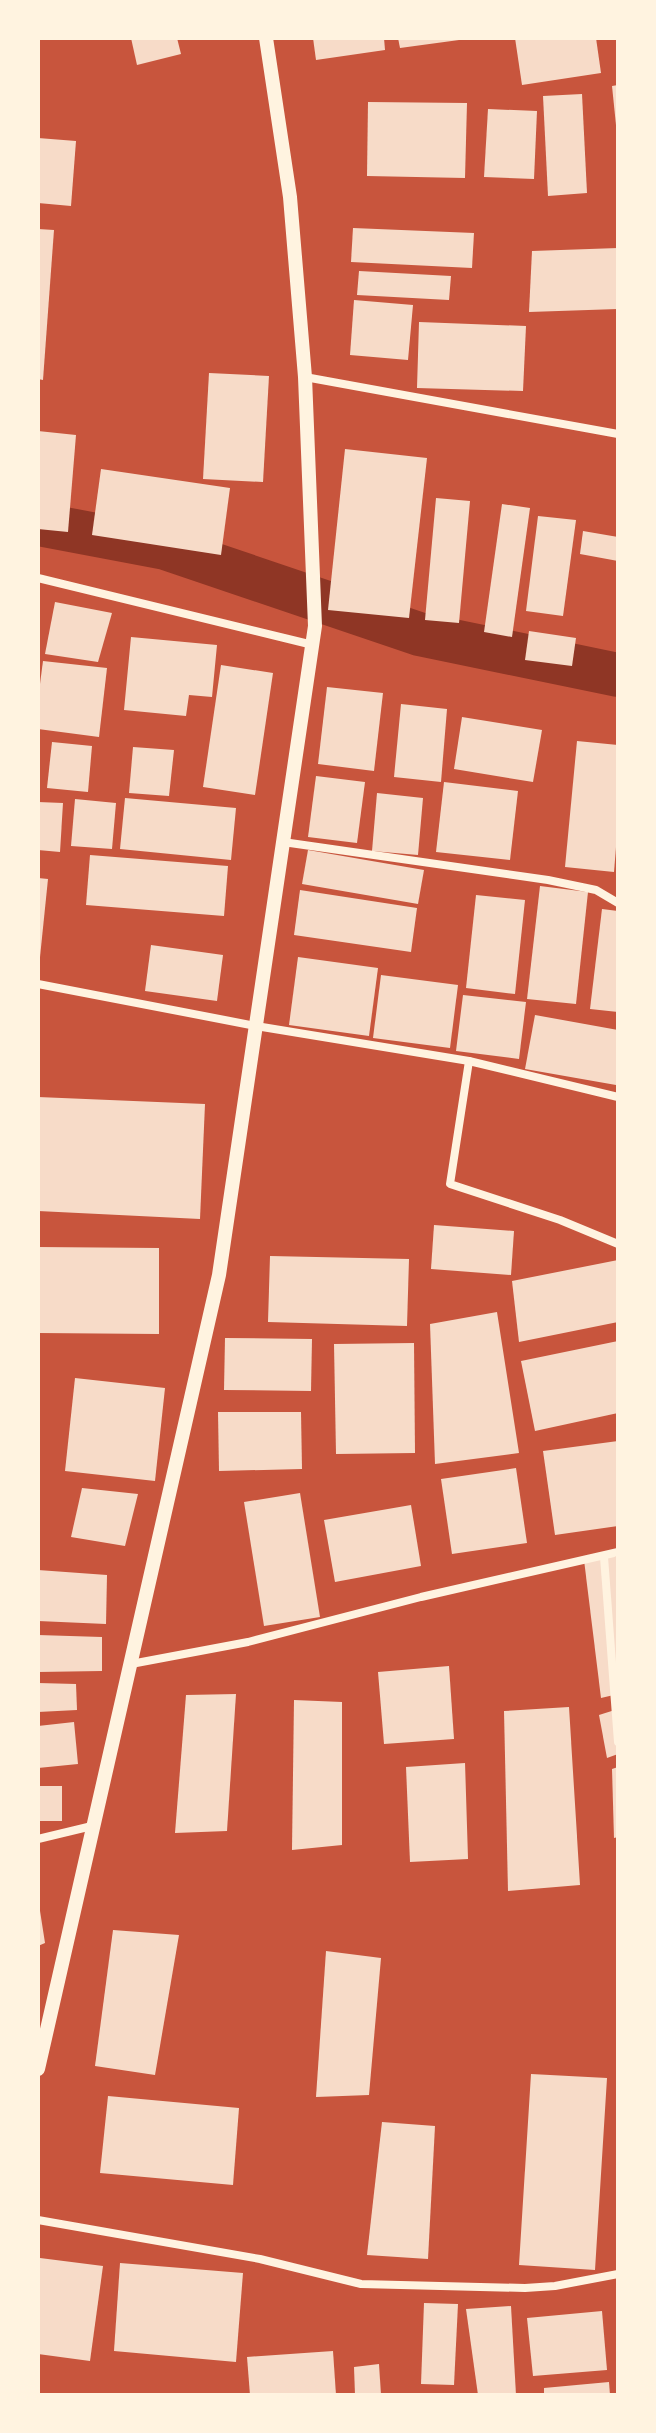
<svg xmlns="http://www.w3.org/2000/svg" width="656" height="2433" viewBox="0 0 656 2433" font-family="Karla,sans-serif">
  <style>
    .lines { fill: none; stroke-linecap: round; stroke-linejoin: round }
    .canal { stroke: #8f3625; stroke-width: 44 }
    .building { fill: #f7dbc8 }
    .minor { stroke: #fff3e0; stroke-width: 8 }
    .tertiary { stroke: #fff3e0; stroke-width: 14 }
  </style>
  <rect width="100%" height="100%" fill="#c8553d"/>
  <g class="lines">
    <polyline class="canal" points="38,524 165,548 419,634 618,675"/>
  </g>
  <g class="building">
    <polygon points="131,38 177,38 181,54 137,65"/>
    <polygon points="313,38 384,38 385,50 316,60"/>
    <polygon points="398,38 459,38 459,40 400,48"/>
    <polygon points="515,38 596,38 601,73 522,85"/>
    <polygon points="618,85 618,125 616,125 612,86"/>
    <polygon points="582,94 587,193 548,196 543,96"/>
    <polygon points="368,102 467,103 465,178 367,176"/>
    <polygon points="488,109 537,111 534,179 484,177"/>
    <polygon points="38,138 76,141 71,206 38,203"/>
    <polygon points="353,228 474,233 472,268 351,262"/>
    <polygon points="38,229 54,230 43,380 38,379"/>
    <polygon points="618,248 618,309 529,312 532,251"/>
    <polygon points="359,271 451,276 449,300 357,295"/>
    <polygon points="354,300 413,305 408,360 350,355"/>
    <polygon points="419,322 526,326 523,391 417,388"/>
    <polygon points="209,373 269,376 263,482 203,479"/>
    <polygon points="38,431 76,435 68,532 38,529"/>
    <polygon points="345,449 427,458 409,618 328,610"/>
    <polygon points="101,469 230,488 221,555 92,535"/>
    <polygon points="436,498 470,501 459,623 425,620"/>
    <polygon points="502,504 530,508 512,637 484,632"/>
    <polygon points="538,516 576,520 563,616 526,611"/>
    <polygon points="583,531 618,537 618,561 580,554"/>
    <polygon points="55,602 112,613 98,662 45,654"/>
    <polygon points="529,631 576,638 572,666 525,660"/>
    <polygon points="131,637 217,645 212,697 189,695 186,716 124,710"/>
    <polygon points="43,661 107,668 99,737 38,729 38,699"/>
    <polygon points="221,665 273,673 255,795 203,787"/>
    <polygon points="327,687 383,693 374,771 318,764"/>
    <polygon points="401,704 447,709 441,782 394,777"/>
    <polygon points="462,717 542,730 533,782 454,769"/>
    <polygon points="577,741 618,745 618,823 614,872 565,867"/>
    <polygon points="52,742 92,746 88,792 47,788"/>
    <polygon points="133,747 174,750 169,796 129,793"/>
    <polygon points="316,776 365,782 357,843 308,837"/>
    <polygon points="444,782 518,791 510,860 436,852"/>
    <polygon points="377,793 423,798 418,855 372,851"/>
    <polygon points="125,798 236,808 231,860 120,849"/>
    <polygon points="75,799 116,803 112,849 71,846"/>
    <polygon points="38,802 63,803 60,852 38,850"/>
    <polygon points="308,850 424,870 418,904 302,884"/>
    <polygon points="90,855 228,866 224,916 86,905"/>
    <polygon points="38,878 48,879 40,957 38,957"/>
    <polygon points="540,886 588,892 576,1004 527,999"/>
    <polygon points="300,890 417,908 411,952 294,935"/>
    <polygon points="476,895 525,900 515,994 466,988"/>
    <polygon points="602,909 618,911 618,1012 590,1009"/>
    <polygon points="151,945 223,955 217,1001 145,991"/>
    <polygon points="298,957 378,968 369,1036 289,1025"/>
    <polygon points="381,975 458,985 450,1048 373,1038"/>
    <polygon points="463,995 526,1002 519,1059 456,1051"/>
    <polygon points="535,1015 618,1030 616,1085 525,1069"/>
    <polygon points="38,1097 205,1104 200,1219 38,1211"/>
    <polygon points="434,1225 514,1231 511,1275 431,1269"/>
    <polygon points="38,1247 159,1248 159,1334 38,1333"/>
    <polygon points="270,1256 409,1259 407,1326 268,1322"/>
    <polygon points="618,1260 618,1322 519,1342 512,1281"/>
    <polygon points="497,1312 519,1453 435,1464 430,1324"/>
    <polygon points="225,1338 312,1339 311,1391 224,1390"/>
    <polygon points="618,1341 618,1413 535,1431 521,1361"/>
    <polygon points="414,1343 415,1453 336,1454 334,1344"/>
    <polygon points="75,1378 165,1388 155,1481 65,1471"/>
    <polygon points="218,1412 301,1412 302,1469 219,1471"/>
    <polygon points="618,1441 618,1526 555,1535 543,1451"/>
    <polygon points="516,1468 527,1543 452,1554 441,1479"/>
    <polygon points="82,1488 138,1494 125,1546 71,1537"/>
    <polygon points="300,1493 320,1617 264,1626 244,1502"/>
    <polygon points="411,1505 421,1566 335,1582 324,1520"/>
    <polygon points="618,1556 618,1694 601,1698 584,1560"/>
    <polygon points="38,1570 107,1575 106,1624 38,1621"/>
    <polygon points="38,1635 102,1637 102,1671 38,1672"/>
    <polygon points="449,1666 454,1739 384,1744 378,1672"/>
    <polygon points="38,1683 76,1684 77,1710 38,1712"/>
    <polygon points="236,1694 227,1831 175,1833 186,1695"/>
    <polygon points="294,1700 342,1702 342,1845 292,1850"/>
    <polygon points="569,1707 580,1885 508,1891 504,1711"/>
    <polygon points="618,1709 618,1754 607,1758 599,1715"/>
    <polygon points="74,1722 78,1764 38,1768 38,1726"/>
    <polygon points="465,1763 468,1859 410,1862 406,1767"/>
    <polygon points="618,1767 618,1837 614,1838 612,1769"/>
    <rect x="38" y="1786" width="24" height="35"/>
    <polygon points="40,1911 45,1943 38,1946 38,1912"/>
    <polygon points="113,1930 179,1935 155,2075 95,2066"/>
    <polygon points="326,1951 381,1958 369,2095 316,2097"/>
    <polygon points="531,2074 607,2078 595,2270 519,2265"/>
    <polygon points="108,2096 239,2108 233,2185 100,2173"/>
    <polygon points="382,2122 435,2126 428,2259 367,2255"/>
    <polygon points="40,2258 103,2266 90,2361 38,2354"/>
    <polygon points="120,2263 243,2273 236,2362 114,2351"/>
    <polygon points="424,2303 458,2304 454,2385 421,2384"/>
    <polygon points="511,2306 516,2395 478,2395 466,2309"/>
    <polygon points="602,2311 607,2370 533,2376 527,2318"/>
    <polygon points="333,2351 336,2395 250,2395 247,2357"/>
    <polygon points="379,2364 381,2395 355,2395 354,2367"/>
    <polygon points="609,2382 610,2395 544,2395 544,2388"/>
  </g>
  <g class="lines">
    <g class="minor">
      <polyline points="305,377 618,434"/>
      <polyline points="38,578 313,645"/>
      <polyline points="283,842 548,880 596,890 618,903"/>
      <polyline points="38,984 256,1026 469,1061 618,1097"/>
      <polyline points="469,1061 450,1184 560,1220 618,1244"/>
      <polyline points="604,1557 618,1742"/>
      <polyline points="131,1664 248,1642 421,1597 618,1552"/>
      <polyline points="38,1839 92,1826"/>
      <polyline points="38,2220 260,2259 361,2284 525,2288 555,2286 618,2274"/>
    </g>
    <polyline class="tertiary" points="38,2069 219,1275 315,626 305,377 290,197 266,38"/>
  </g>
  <rect width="656" height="2433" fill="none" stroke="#fff3e0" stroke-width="80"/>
</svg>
